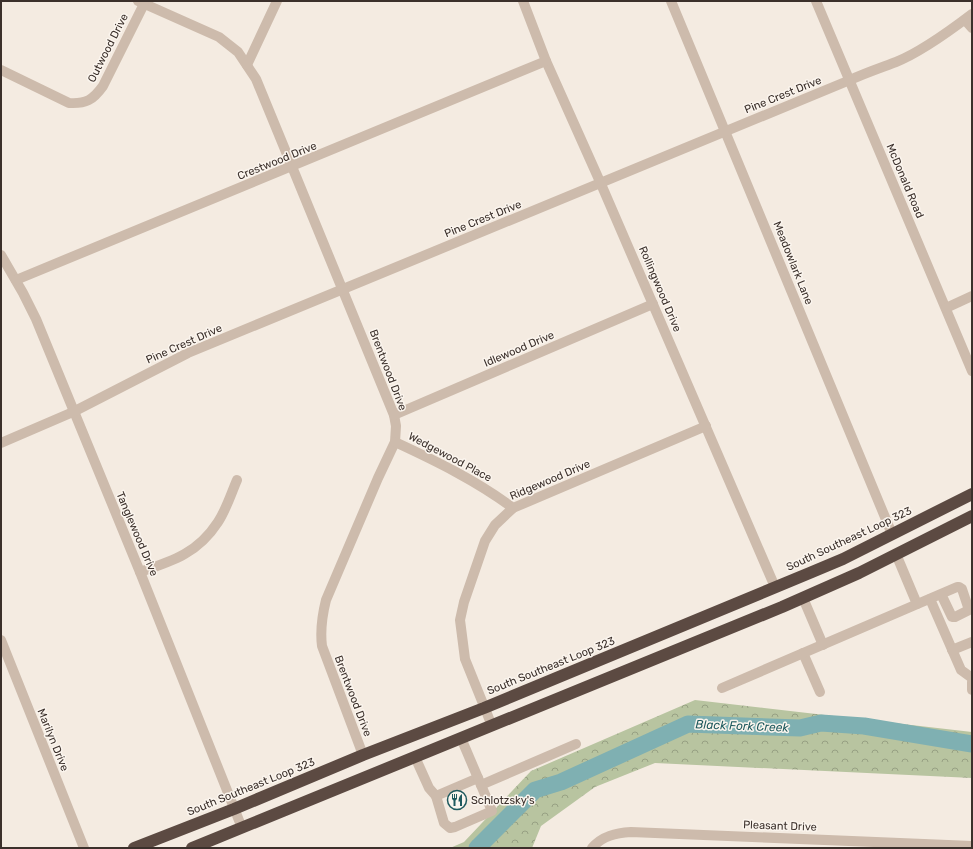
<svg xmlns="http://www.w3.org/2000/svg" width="973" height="849" viewBox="0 0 973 849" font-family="Rubik,sans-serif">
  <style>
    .forest { fill: url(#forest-crowns) }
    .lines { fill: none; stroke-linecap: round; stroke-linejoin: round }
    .river { stroke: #7fb0b2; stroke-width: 17 }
    .minor { stroke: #cdbbac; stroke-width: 10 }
    .highway { stroke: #5c4a42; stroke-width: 12 }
    .labels { text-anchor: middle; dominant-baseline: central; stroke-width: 3; stroke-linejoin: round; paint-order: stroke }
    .street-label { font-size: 11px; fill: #3b302b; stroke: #fbf5ee }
    .poi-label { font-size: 11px; fill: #3b302b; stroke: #fbf5ee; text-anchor: start }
    .water-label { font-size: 12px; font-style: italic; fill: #1f5a5e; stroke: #fbf5ee }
  </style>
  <defs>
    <pattern id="forest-crowns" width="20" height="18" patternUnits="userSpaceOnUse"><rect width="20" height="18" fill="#b8c4a0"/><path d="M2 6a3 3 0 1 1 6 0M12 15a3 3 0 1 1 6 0" fill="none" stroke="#97a083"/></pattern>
  </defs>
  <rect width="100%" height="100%" fill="#f4ebe1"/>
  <polygon class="forest" points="695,700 972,732 972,778 655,763 595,787 541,826 532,848 450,848 464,842 531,771"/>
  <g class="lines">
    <polyline class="river" points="477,848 535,790 561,782 688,724 800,728 821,723 864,726 972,744"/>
    <g class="minor">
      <path d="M138,1L219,37L238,52L256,79L394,415L396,426L395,442L378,478L326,600C322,616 320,630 322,646L363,755"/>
      <polyline points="523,1 546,61 601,184 775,587"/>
      <polyline points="671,1 892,534"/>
      <polyline points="816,1 972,371"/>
      <polyline points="965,20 972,28"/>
      <polyline points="247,65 277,1"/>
      <path d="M1,70L69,103C86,104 93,100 103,86L144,4"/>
      <polyline points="1,255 23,293 36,319 140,572 242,828"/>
      <polyline points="16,280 546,61"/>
      <polyline points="946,308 972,296"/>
      <polyline points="394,415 653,304"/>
      <path d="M395,442C436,461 477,481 513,508"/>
      <path d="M1,443L73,412L188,353L850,80C865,73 880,68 896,62C921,52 951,30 972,14"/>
      <polyline points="896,554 917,604"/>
      <path d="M140,572C173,561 198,553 218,522C226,510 231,494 237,480"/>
      <polyline points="803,598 823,645"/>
      <polyline points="930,599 961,670 972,678"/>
      <polyline points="1,640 84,848"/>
      <polyline points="952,650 972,642"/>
      <polyline points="803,653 820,692"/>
      <polyline points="972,682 972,690"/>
      <polyline points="722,688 957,587 959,587 962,589 969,610 955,617 952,617 941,594"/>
      <polyline points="492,726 465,659 460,620 464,602 485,541 495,525 513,508 706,426"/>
      <polyline points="415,757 429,788 436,796 478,778 461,738"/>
      <polyline points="481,785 576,744"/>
      <polyline points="436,796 444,823 450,828 455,827 492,811 478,778"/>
      <path d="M592,848C602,836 616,833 631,832L972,846"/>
    </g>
    <g class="highway">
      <polyline points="134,848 234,809 363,755 484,708 812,572 843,559 972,494"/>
      <polyline points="192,848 782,607 859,573 972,516"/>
    </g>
  </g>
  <defs>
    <symbol id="restaurant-ring" viewBox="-11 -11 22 22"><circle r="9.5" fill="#fbf5ee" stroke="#1f5a5e" stroke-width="1.5"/><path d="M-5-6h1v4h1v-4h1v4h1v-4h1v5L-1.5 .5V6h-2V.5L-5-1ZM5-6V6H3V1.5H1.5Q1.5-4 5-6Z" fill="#1f5a5e"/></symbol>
  </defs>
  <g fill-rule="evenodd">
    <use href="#restaurant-ring" x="446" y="789" width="22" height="22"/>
  </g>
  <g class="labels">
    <g class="street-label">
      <text transform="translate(108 48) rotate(-63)">Outwood Drive</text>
      <text transform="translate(783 95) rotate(-22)">Pine Crest Drive</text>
      <text transform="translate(277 161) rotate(-22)">Crestwood Drive</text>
      <text transform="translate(905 181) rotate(67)">McDonald Road</text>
      <text transform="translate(483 219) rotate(-22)">Pine Crest Drive</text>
      <text transform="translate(793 263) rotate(68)">Meadowlark Lane</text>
      <text transform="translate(660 289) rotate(67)">Rollingwood Drive</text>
      <text transform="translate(184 344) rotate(-24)">Pine Crest Drive</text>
      <text transform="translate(519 349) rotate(-23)">Idlewood Drive</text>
      <text transform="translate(388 370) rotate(69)">Brentwood Drive</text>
      <text transform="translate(450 457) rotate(28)">Wedgewood Place</text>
      <text transform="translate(550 480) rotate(-23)">Ridgewood Drive</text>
      <text transform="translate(137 534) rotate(67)">Tanglewood Drive</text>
      <text transform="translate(849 539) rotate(-25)">South Southeast Loop 323</text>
      <text transform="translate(551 666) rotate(-22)">South Southeast Loop 323</text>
      <text transform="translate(353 696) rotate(69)">Brentwood Drive</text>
      <text transform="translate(53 740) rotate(68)">Marilyn Drive</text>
      <text transform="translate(251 787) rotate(-22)">South Southeast Loop 323</text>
      <text transform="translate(780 826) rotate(2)">Pleasant Drive</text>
    </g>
    <g class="poi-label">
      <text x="471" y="800">Schlotzsky's</text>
    </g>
    <g class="water-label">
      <text transform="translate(742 726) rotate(2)">Black Fork Creek</text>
    </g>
  </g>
  <rect width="973" height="849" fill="none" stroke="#3b302b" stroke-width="4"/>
</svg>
